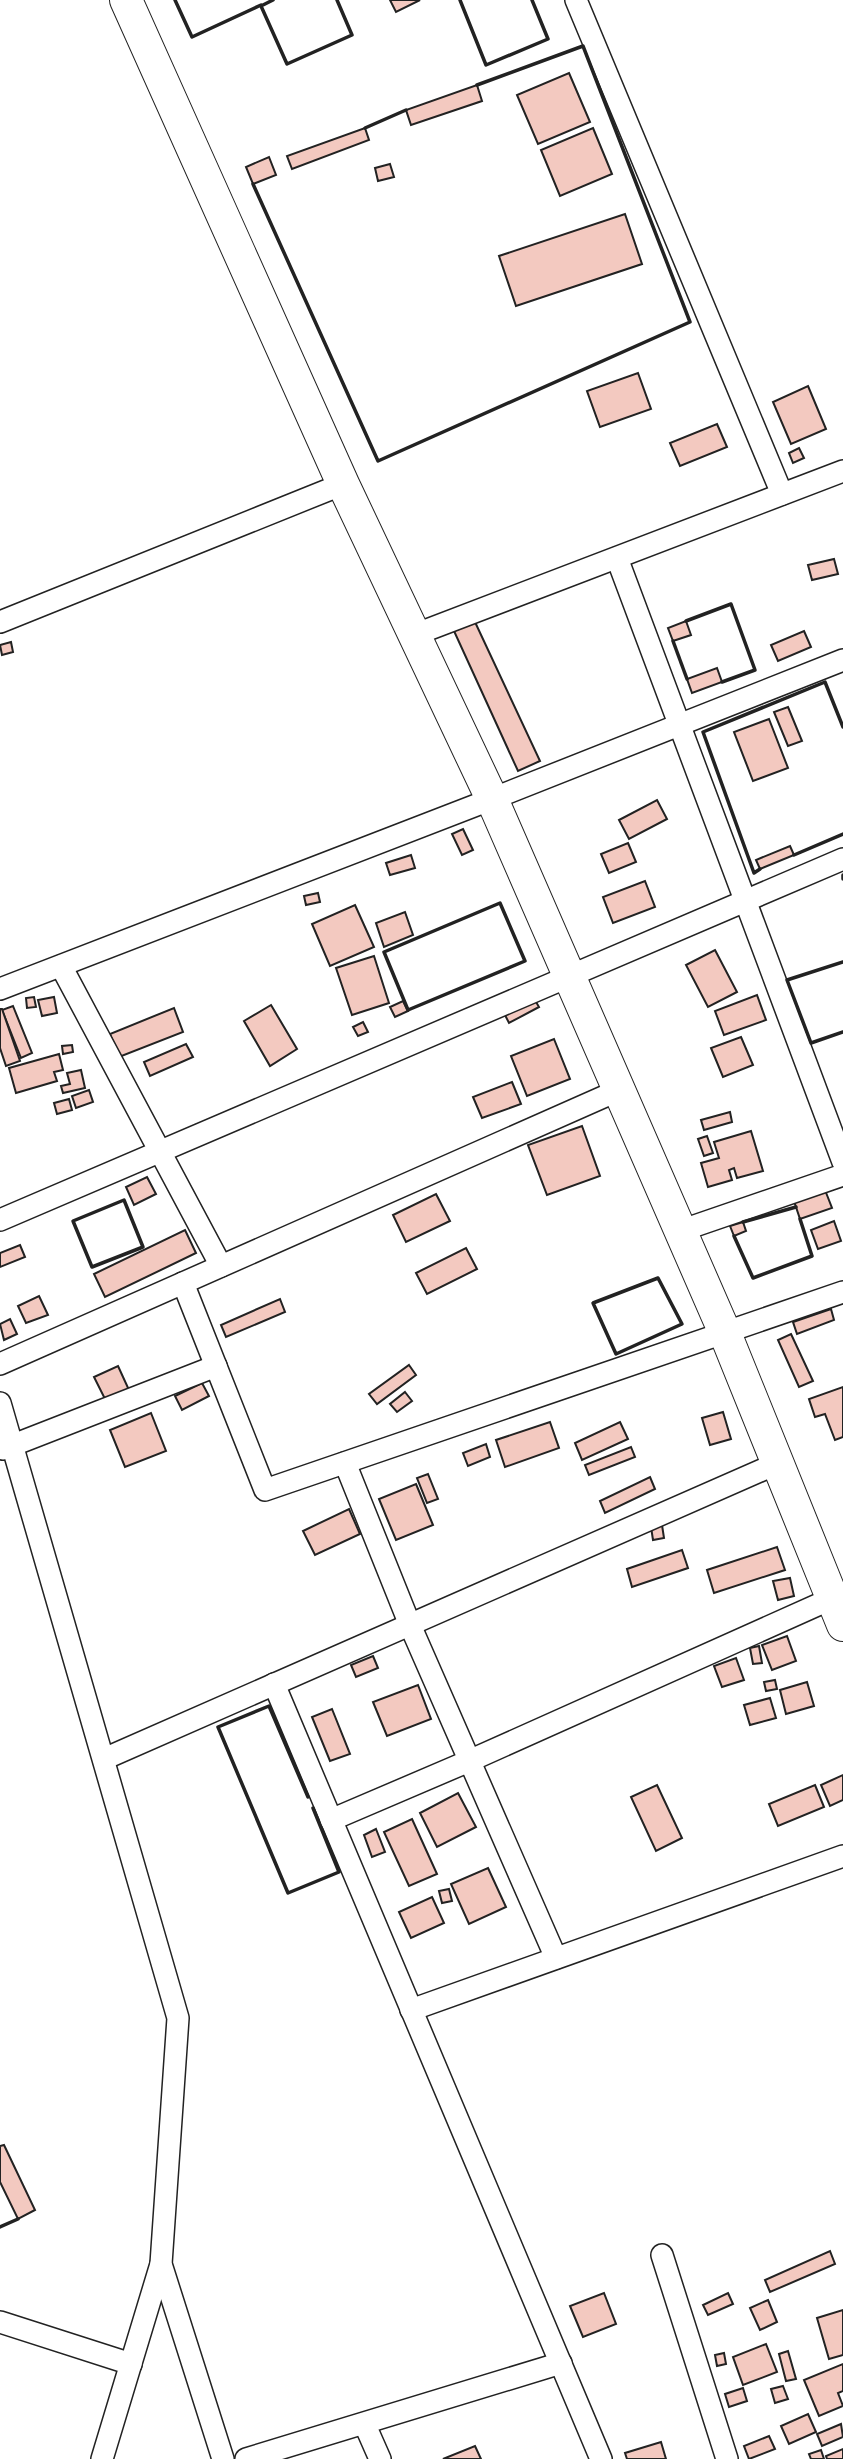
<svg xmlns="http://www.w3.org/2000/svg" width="843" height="2459" viewBox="0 0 843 2459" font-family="'IBM Plex Sans',sans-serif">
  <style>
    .building { fill: #f3c9c0; stroke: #222; stroke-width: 2 }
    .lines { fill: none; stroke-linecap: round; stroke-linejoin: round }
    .minor-casing { stroke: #222; stroke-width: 24 }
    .secondary-casing { stroke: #222; stroke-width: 34 }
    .minor { stroke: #fff; stroke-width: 21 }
    .secondary { stroke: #fff; stroke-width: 32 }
    .wall { stroke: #222; stroke-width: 3.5 }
  </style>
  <rect width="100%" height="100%" fill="#fff"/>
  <g class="building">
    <polygon points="390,0 420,0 396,12"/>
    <polygon points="569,73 590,122 538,144 517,95"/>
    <polygon points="477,85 482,101 411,125 406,110"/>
    <polygon points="365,128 369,140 292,169 287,156"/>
    <polygon points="593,128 612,174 560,196 541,150"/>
    <polygon points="269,157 276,175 253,184 246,167"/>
    <polygon points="390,164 394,177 378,181 375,168"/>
    <polygon points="625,214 642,264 516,306 499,256"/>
    <polygon points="638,373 651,409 600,427 587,391"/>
    <polygon points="808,386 826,429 791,444 773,402"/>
    <polygon points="717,424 727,447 680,466 670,443"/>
    <polygon points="799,448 804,458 793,463 789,453"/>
    <polygon points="834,559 838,574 812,580 808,565"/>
    <polygon points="686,621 691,635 673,641 668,628"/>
    <polygon points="475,622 540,761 518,771 454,631"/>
    <polygon points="804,631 811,647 778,661 771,645"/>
    <polygon points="11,642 13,652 2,655 0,645"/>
    <polygon points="717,668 722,682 692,693 687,679"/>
    <polygon points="788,707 802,741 788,746 774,712"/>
    <polygon points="769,719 788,768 753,781 734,732"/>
    <polygon points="657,800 667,819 629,839 619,820"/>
    <polygon points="463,829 473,850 462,855 452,834"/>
    <polygon points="628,843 636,862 609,873 601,854"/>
    <polygon points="790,846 794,855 760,869 756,860"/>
    <polygon points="411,855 415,868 390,875 386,863"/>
    <polygon points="645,881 655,907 613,923 603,897"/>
    <polygon points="318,893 320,902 306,905 304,896"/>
    <polygon points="355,905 374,947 330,966 312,924"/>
    <polygon points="405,912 413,935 384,947 376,923"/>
    <polygon points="715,950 737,992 708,1007 686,965"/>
    <polygon points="374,956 389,1003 352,1015 336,968"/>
    <polygon points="532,995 539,1007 509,1023 503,1011"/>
    <polygon points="757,995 766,1020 724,1035 715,1011"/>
    <polygon points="34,997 36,1007 27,1008 26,998"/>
    <polygon points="54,997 57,1013 42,1016 38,1000"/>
    <polygon points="403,1001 408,1011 395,1017 390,1007"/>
    <polygon points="271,1005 297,1049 270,1066 244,1021"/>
    <polygon points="13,1006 32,1053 21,1058 2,1010"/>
    <polygon points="174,1008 183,1032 119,1057 110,1034"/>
    <polygon points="0,1009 2,1009 20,1061 6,1066 0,1048"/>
    <polygon points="363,1022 368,1032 358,1036 353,1027"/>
    <polygon points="741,1037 753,1065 723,1077 711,1048"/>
    <polygon points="554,1039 570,1079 527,1096 511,1056"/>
    <polygon points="186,1044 193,1057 150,1076 144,1062"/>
    <polygon points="72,1045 73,1052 63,1054 62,1046"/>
    <polygon points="59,1054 63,1070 54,1072 57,1081 16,1093 9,1068"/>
    <polygon points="81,1070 85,1088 63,1093 61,1086 70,1084 67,1073"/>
    <polygon points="512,1082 521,1104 482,1118 473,1097"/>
    <polygon points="89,1090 93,1102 76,1108 72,1096"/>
    <polygon points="69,1099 72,1110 57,1114 54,1103"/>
    <polygon points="730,1112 732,1122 704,1130 701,1120"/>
    <polygon points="582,1126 600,1176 547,1195 528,1145"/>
    <polygon points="751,1131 763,1171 737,1178 734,1168 729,1170 732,1180 708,1187 701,1163 719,1158 714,1142"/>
    <polygon points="707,1136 713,1153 704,1156 698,1139"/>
    <polygon points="147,1177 156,1194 134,1205 126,1187"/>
    <polygon points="825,1190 832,1208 800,1219 794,1201"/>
    <polygon points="436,1194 450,1221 406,1242 393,1215"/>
    <polygon points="834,1221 841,1241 818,1249 811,1230"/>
    <polygon points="743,1222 746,1231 734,1236 730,1226"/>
    <polygon points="185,1230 196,1253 105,1297 94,1274"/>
    <polygon points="20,1245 25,1257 0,1267 0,1253"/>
    <polygon points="466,1248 477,1269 427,1294 416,1273"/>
    <polygon points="39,1296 48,1315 26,1323 18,1306"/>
    <polygon points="280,1299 285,1312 226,1337 221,1325"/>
    <polygon points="831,1309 834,1320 797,1334 793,1322"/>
    <polygon points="10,1319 17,1334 4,1340 0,1324"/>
    <polygon points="791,1334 813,1381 799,1387 778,1340"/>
    <polygon points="409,1365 416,1375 377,1404 369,1394"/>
    <polygon points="118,1366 129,1390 106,1401 94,1377"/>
    <polygon points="202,1383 209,1396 182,1410 175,1396"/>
    <polygon points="843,1387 843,1437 835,1440 825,1414 815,1417 809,1399"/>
    <polygon points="405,1392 412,1401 397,1412 390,1404"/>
    <polygon points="723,1412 731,1439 710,1445 702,1418"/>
    <polygon points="151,1413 166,1451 125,1467 110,1430"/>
    <polygon points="550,1422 559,1448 505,1467 496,1440"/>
    <polygon points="620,1422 628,1439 582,1460 575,1443"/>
    <polygon points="486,1444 490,1457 468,1466 463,1453"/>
    <polygon points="631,1447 635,1457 589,1475 585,1465"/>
    <polygon points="428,1474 438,1499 427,1503 417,1478"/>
    <polygon points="650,1477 655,1489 605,1513 600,1501"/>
    <polygon points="416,1484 433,1525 396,1540 379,1499"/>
    <polygon points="349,1509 360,1534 315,1555 303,1531"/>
    <polygon points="662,1525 664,1538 653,1540 651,1527"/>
    <polygon points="777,1547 785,1570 714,1593 707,1570"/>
    <polygon points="682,1550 688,1568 632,1587 627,1569"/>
    <polygon points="790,1578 794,1596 778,1600 773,1581"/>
    <polygon points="787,1636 796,1661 772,1670 762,1645"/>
    <polygon points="759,1646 762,1663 753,1664 750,1648"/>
    <polygon points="373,1656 378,1668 356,1677 351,1665"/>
    <polygon points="736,1658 744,1680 722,1687 714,1666"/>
    <polygon points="775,1680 777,1689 766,1691 764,1682"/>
    <polygon points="807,1682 814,1706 786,1714 780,1690"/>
    <polygon points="418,1685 431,1719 387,1736 373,1702"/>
    <polygon points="770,1698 776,1718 750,1725 744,1705"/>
    <polygon points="332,1709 350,1754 330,1761 312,1717"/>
    <polygon points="843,1775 843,1800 830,1806 821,1785"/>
    <polygon points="657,1785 682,1838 656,1851 631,1797"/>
    <polygon points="815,1785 824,1807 778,1826 769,1804"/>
    <polygon points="458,1793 476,1827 437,1847 420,1813"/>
    <polygon points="412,1819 437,1874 409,1886 384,1832"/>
    <polygon points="376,1829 385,1852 372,1857 364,1835"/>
    <polygon points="488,1868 506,1907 469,1924 451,1884"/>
    <polygon points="449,1889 452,1901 442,1903 439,1891"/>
    <polygon points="432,1897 444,1923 411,1938 399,1912"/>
    <polygon points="4,2145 35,2210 18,2219 0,2182 0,2146"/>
    <polygon points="830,2251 835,2264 770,2292 765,2280"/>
    <polygon points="604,2293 616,2324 583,2337 570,2306"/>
    <polygon points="728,2293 733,2304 708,2315 703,2305"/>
    <polygon points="768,2300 777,2322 760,2330 750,2308"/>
    <polygon points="843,2310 843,2355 829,2359 817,2318"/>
    <polygon points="766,2344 777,2372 743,2385 733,2357"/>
    <polygon points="788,2351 796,2379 786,2381 779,2354"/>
    <polygon points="724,2353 726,2364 717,2366 715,2355"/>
    <polygon points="843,2364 843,2391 838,2393 843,2406 819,2416 804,2380"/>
    <polygon points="783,2386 788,2399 775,2403 771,2389"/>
    <polygon points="743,2388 747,2401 729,2407 725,2394"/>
    <polygon points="808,2414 816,2432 789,2444 781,2426"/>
    <polygon points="841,2424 843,2437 822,2446 817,2434"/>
    <polygon points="769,2436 775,2449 749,2459 744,2446"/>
    <polygon points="661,2442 666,2459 627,2459 625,2453"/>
    <polygon points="475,2446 481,2459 443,2459"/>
    <polygon points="843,2449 843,2459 827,2459 826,2456"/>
    <polygon points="821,2450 824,2459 811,2459 809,2454"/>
  </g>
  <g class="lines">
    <defs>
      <g id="minor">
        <polyline points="576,0 782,494"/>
        <polyline points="617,558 843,1162"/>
        <polyline points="0,622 343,484"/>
        <polyline points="414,635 843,471"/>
        <polyline points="61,966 221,1266"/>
        <polyline points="0,989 492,799 843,660"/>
        <polyline points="0,1220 843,859"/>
        <polyline points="680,1231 843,1175"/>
        <polyline points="183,1283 265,1490 843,1292"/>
        <polyline points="0,1364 619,1090"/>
        <polyline points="0,1403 178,2018 161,2264 223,2459"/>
        <polyline points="3,1449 216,1366"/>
        <polyline points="345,1463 410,1625 556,1958"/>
        <polyline points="274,1684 601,2459"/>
        <polyline points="104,1759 778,1463"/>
        <polyline points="331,1820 469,1761 833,1598"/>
        <polyline points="411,2010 843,1856"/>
        <polyline points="662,2255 727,2459"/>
        <polyline points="0,2322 131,2364"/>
        <polyline points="365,2425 380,2459"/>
        <polyline points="102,2459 161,2264"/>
        <polyline points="246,2459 561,2363"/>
      </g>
      <polyline id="secondary" points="126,0 343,484 492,799 725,1333 843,1625"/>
    </defs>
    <use href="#minor" class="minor-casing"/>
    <use href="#secondary" class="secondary-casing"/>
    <use href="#minor" class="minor"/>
    <use href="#secondary" class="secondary"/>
    <g class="wall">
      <polyline points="175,0 192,37 261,5"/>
      <polyline points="273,0 261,6 287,64 352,35 337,0"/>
      <polyline points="460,0 486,65 548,39 532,0"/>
      <polyline points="365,128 406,110"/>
      <polyline points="253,184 378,461 690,322 583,46 477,85"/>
      <polyline points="686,621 731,604 755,670 722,682"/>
      <polyline points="673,641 687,679"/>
      <polyline points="794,855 843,834"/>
      <polyline points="760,869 754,873 703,732 825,682 843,727"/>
      <polyline points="843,875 843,879"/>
      <polygon points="500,903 525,961 408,1010 384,952"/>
      <polyline points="843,962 787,980 811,1043 843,1032"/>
      <polygon points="124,1200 143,1247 92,1267 73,1221"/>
      <polyline points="743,1222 796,1207"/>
      <polyline points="734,1236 753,1278 812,1256 800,1219"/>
      <polygon points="658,1278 682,1324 616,1354 593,1303"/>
      <polyline points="308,1797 269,1706 218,1727 288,1893 339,1872 313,1808"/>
      <polyline points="0,2227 18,2219"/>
    </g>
  </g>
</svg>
